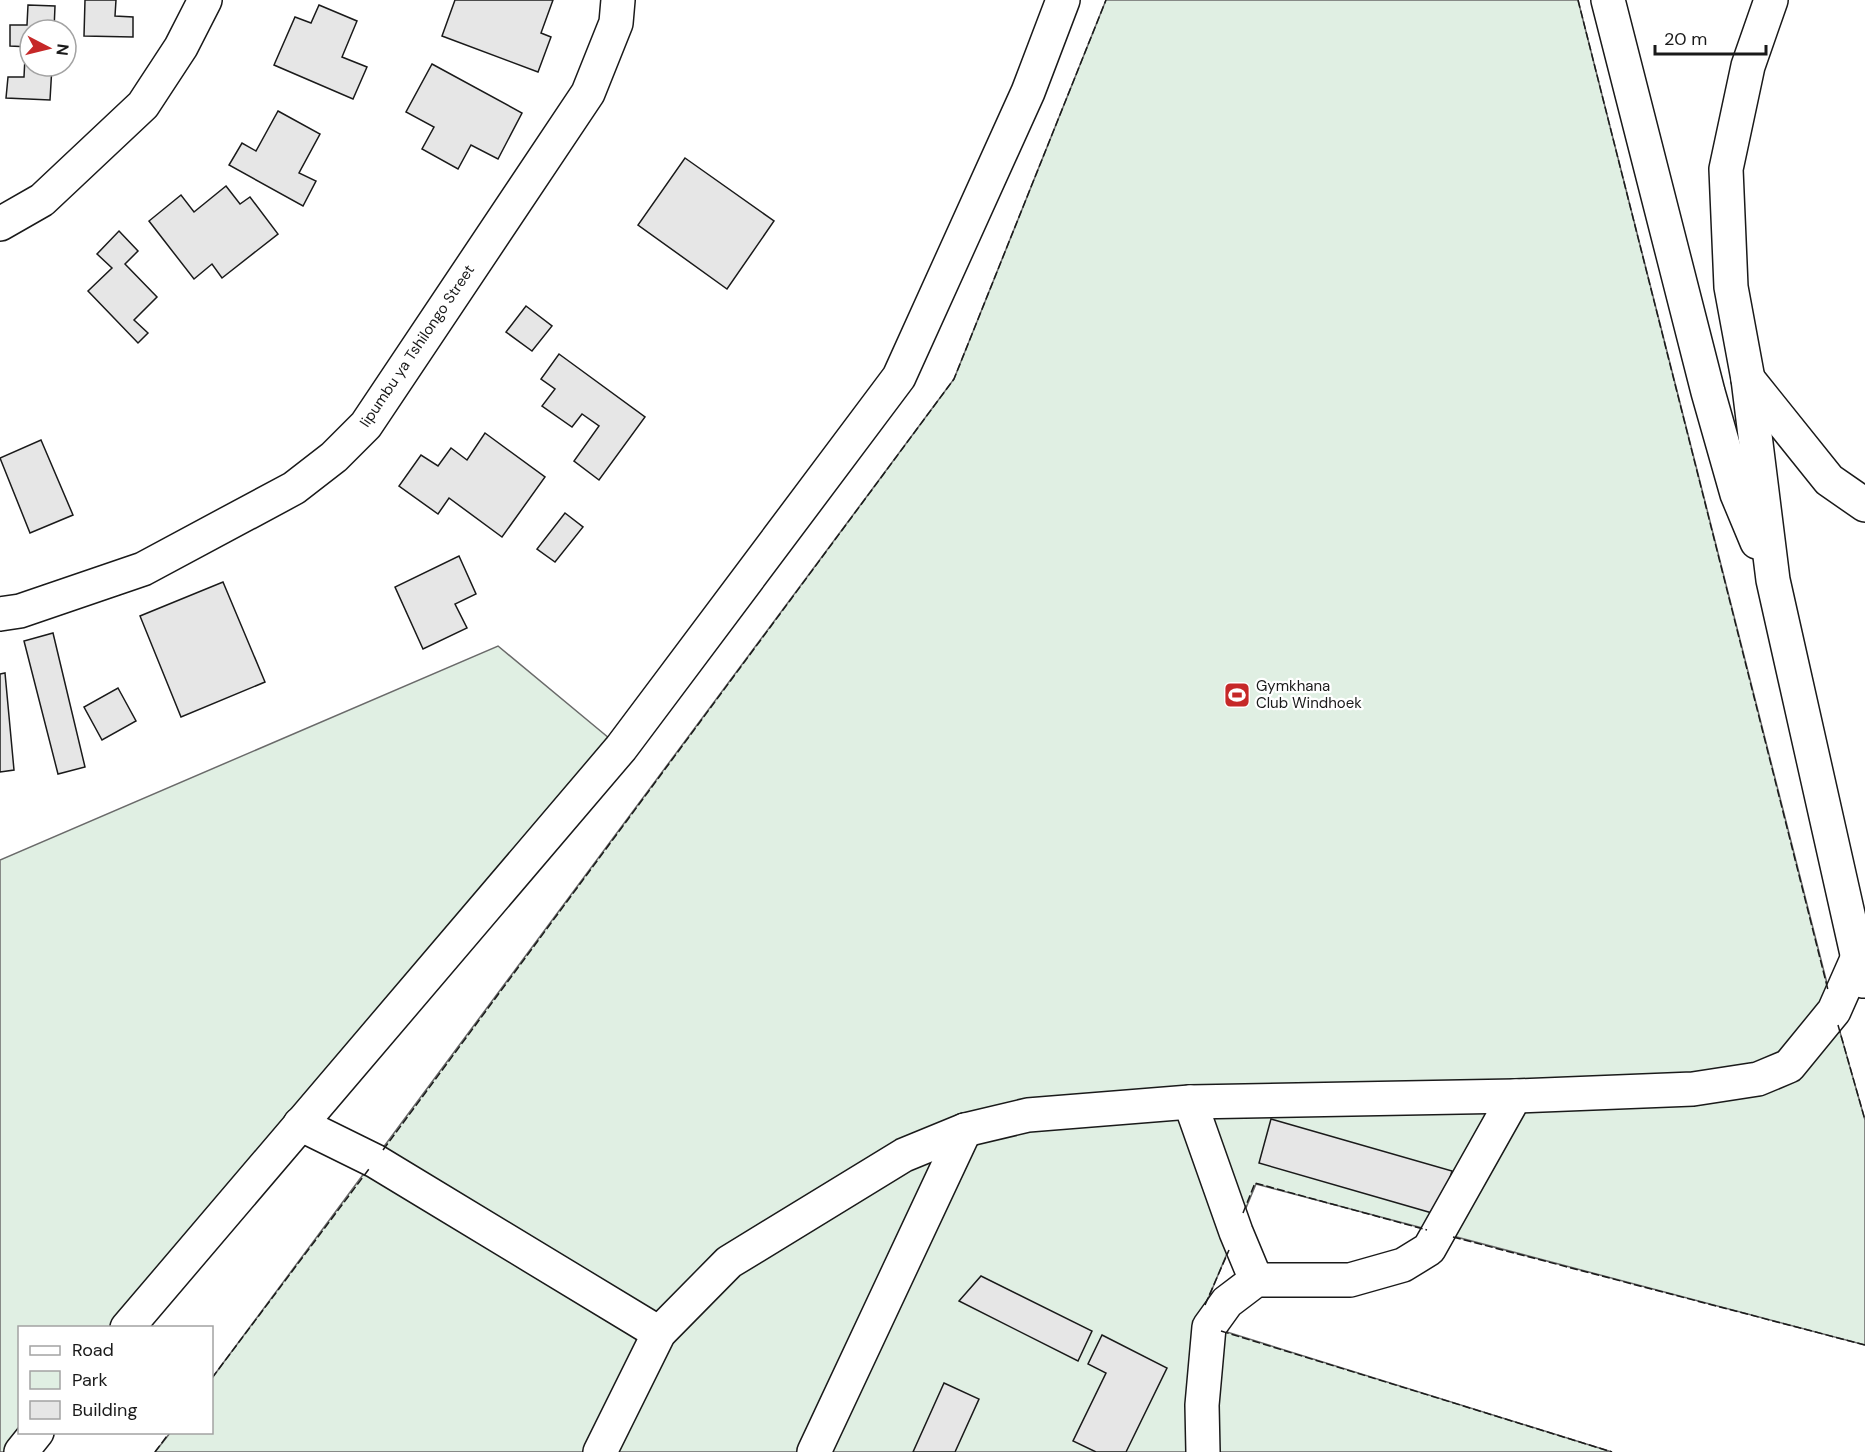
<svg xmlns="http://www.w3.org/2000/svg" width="1865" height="1452" viewBox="0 0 1865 1452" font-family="'DM Sans',sans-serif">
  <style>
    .green { fill: #e0efe3; stroke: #6a6a6a; stroke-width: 1.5 }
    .building { fill: #e6e6e6; stroke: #1a1a1a; stroke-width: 1.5 }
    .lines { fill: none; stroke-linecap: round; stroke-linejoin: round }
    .minor-casing { stroke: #1a1a1a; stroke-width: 36 }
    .minor { stroke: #fff; stroke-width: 33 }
    .fence { stroke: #1a1a1a; stroke-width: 1.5; stroke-dasharray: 8 3; stroke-linecap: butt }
    .labels { text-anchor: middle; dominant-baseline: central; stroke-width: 4.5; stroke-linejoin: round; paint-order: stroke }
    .street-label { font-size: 15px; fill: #1a1a1a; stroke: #fff }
    .poi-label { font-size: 15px; fill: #1a1a1a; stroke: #fff; text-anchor: start }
  </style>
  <rect width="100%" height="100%" fill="#fff"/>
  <g class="green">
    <polygon points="1106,0 1578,0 1834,1011 1865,1120 1865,1345 1256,1184 1198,1323 1612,1452 155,1452 170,1433 212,1432 212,1378 954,379"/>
    <polygon points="498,646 621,748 127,1327 20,1328 21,1452 0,1452 0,860"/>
  </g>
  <g class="building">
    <polygon points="85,0 116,0 115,16 133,17 133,37 84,36"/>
    <polygon points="455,0 553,0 541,33 551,37 538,72 442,36"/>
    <polygon points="28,5 55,6 54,30 30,30 30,47 10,46 10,25 27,25"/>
    <polygon points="319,5 357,21 342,57 367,67 353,99 274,65 295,17 311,23"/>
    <polygon points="25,57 30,57 30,66 52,66 50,100 6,98 8,77 24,77"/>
    <polygon points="432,64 522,113 498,159 471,145 458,169 422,149 434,127 406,112"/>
    <polygon points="278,111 320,134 299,173 316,181 303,206 229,165 242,143 256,151"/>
    <polygon points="685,158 774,221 727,289 638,225"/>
    <polygon points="226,186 240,204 250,197 278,234 222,278 212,264 194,279 149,221 181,195 194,212"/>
    <polygon points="119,231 138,251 125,264 157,297 134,320 148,333 138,343 88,291 112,268 97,254"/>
    <polygon points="526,306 552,326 532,351 506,332"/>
    <polygon points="559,354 645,417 599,480 574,461 599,426 582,414 572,427 542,406 555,389 541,379"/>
    <polygon points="485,433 545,477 502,537 449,498 438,514 399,486 421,455 438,466 451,448 467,460"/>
    <polygon points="41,440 73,515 30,533 0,458"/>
    <polygon points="565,513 583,527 555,562 537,549"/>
    <polygon points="459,556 476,594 455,604 467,628 423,649 395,587"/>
    <polygon points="223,582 265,682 181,717 140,616"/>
    <polygon points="53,633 85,767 58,774 24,641"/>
    <polygon points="5,673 14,770 0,772 0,674"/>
    <polygon points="118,688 136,721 102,740 84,707"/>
    <polygon points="1271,1119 1452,1171 1439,1215 1259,1163"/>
    <polygon points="981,1276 1092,1331 1078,1361 959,1301"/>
    <polygon points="1102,1335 1167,1368 1126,1452 1096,1452 1073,1441 1106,1373 1088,1364"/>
    <polygon points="944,1383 979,1399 955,1452 913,1452"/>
  </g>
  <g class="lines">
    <defs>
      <g id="minor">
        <polyline points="1608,0 1708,392 1737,494 1757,542"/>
        <polyline points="1771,0 1748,66 1726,169 1731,287 1748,379 1773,580 1863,981"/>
        <polyline points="0,224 42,200 143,105 181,47 205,0"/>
        <polyline points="1748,379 1829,480 1865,505"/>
        <polyline points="0,614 20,611 143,569 294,488 334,457 366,425 588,93 616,23 618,0"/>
        <polyline points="1190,1102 1236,1232 1256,1280"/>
        <polyline points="300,1124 375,1161 659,1333"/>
        <polyline points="127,1328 621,748 899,377 1028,92 1063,0"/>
        <polyline points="21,1452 37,1432"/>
        <polyline points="600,1452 659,1333 729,1262 904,1155 965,1130 1028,1115 1190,1102 1515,1096 1693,1089 1758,1079 1789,1066 1834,1011 1857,959"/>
        <polyline points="814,1452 965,1130"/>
        <polyline points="1203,1452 1202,1405 1209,1327 1227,1302 1256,1280 1350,1280 1403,1265 1429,1249 1515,1096"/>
      </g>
    </defs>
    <use href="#minor" class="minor-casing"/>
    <use href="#minor" class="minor"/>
    <g class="fence">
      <polyline points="1578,0 1828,990"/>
      <polyline points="1838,1025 1865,1120"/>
      <polyline points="383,1150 954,379 1106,0"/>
      <polyline points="1243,1213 1255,1183 1427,1230"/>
      <polyline points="1453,1237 1865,1345"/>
      <polyline points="1205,1305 1229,1250"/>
      <polyline points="1221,1331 1612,1452"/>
      <polyline points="212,1378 369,1169"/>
      <polyline points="155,1452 170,1432"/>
    </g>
  </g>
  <defs>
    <symbol id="stadium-square" viewBox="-11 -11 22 22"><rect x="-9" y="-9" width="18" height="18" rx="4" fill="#c62828" stroke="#fff"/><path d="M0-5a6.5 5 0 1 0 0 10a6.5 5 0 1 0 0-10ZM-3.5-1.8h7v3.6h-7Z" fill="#fff"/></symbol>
  </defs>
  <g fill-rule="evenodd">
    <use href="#stadium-square" x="1222" y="680" width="30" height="30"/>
  </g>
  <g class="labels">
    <g class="street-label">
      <text transform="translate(417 346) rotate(-56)">Iipumbu ya Tshilongo Street</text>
    </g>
    <g class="poi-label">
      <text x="1256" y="686">Gymkhana<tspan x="1256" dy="17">Club Windhoek</tspan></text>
    </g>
  </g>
  <rect x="18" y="1326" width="195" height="108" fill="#ffffff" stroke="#a3a3a3" stroke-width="1.5"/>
  <rect x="30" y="1346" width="30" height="9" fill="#ffffff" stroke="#a3a3a3" stroke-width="1.5"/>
  <text x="72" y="1356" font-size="18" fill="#1a1a1a">Road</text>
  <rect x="30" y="1371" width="30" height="18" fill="#e0efe3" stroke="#a3a3a3" stroke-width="1.5"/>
  <text x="72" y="1386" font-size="18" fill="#1a1a1a">Park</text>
  <rect x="30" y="1401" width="30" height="18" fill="#e6e6e6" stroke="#a3a3a3" stroke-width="1.5"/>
  <text x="72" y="1416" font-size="18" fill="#1a1a1a">Building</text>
  <g transform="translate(48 48) rotate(97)"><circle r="28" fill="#ffffff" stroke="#a3a3a3" stroke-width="1.5"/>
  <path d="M0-4.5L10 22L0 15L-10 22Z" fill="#c62828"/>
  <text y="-9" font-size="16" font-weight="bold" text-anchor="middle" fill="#1a1a1a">N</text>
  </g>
  <path d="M1655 45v9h111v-9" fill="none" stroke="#1a1a1a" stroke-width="3"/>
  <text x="1664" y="45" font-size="18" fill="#1a1a1a" stroke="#ffffff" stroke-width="4.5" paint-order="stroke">20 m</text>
</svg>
